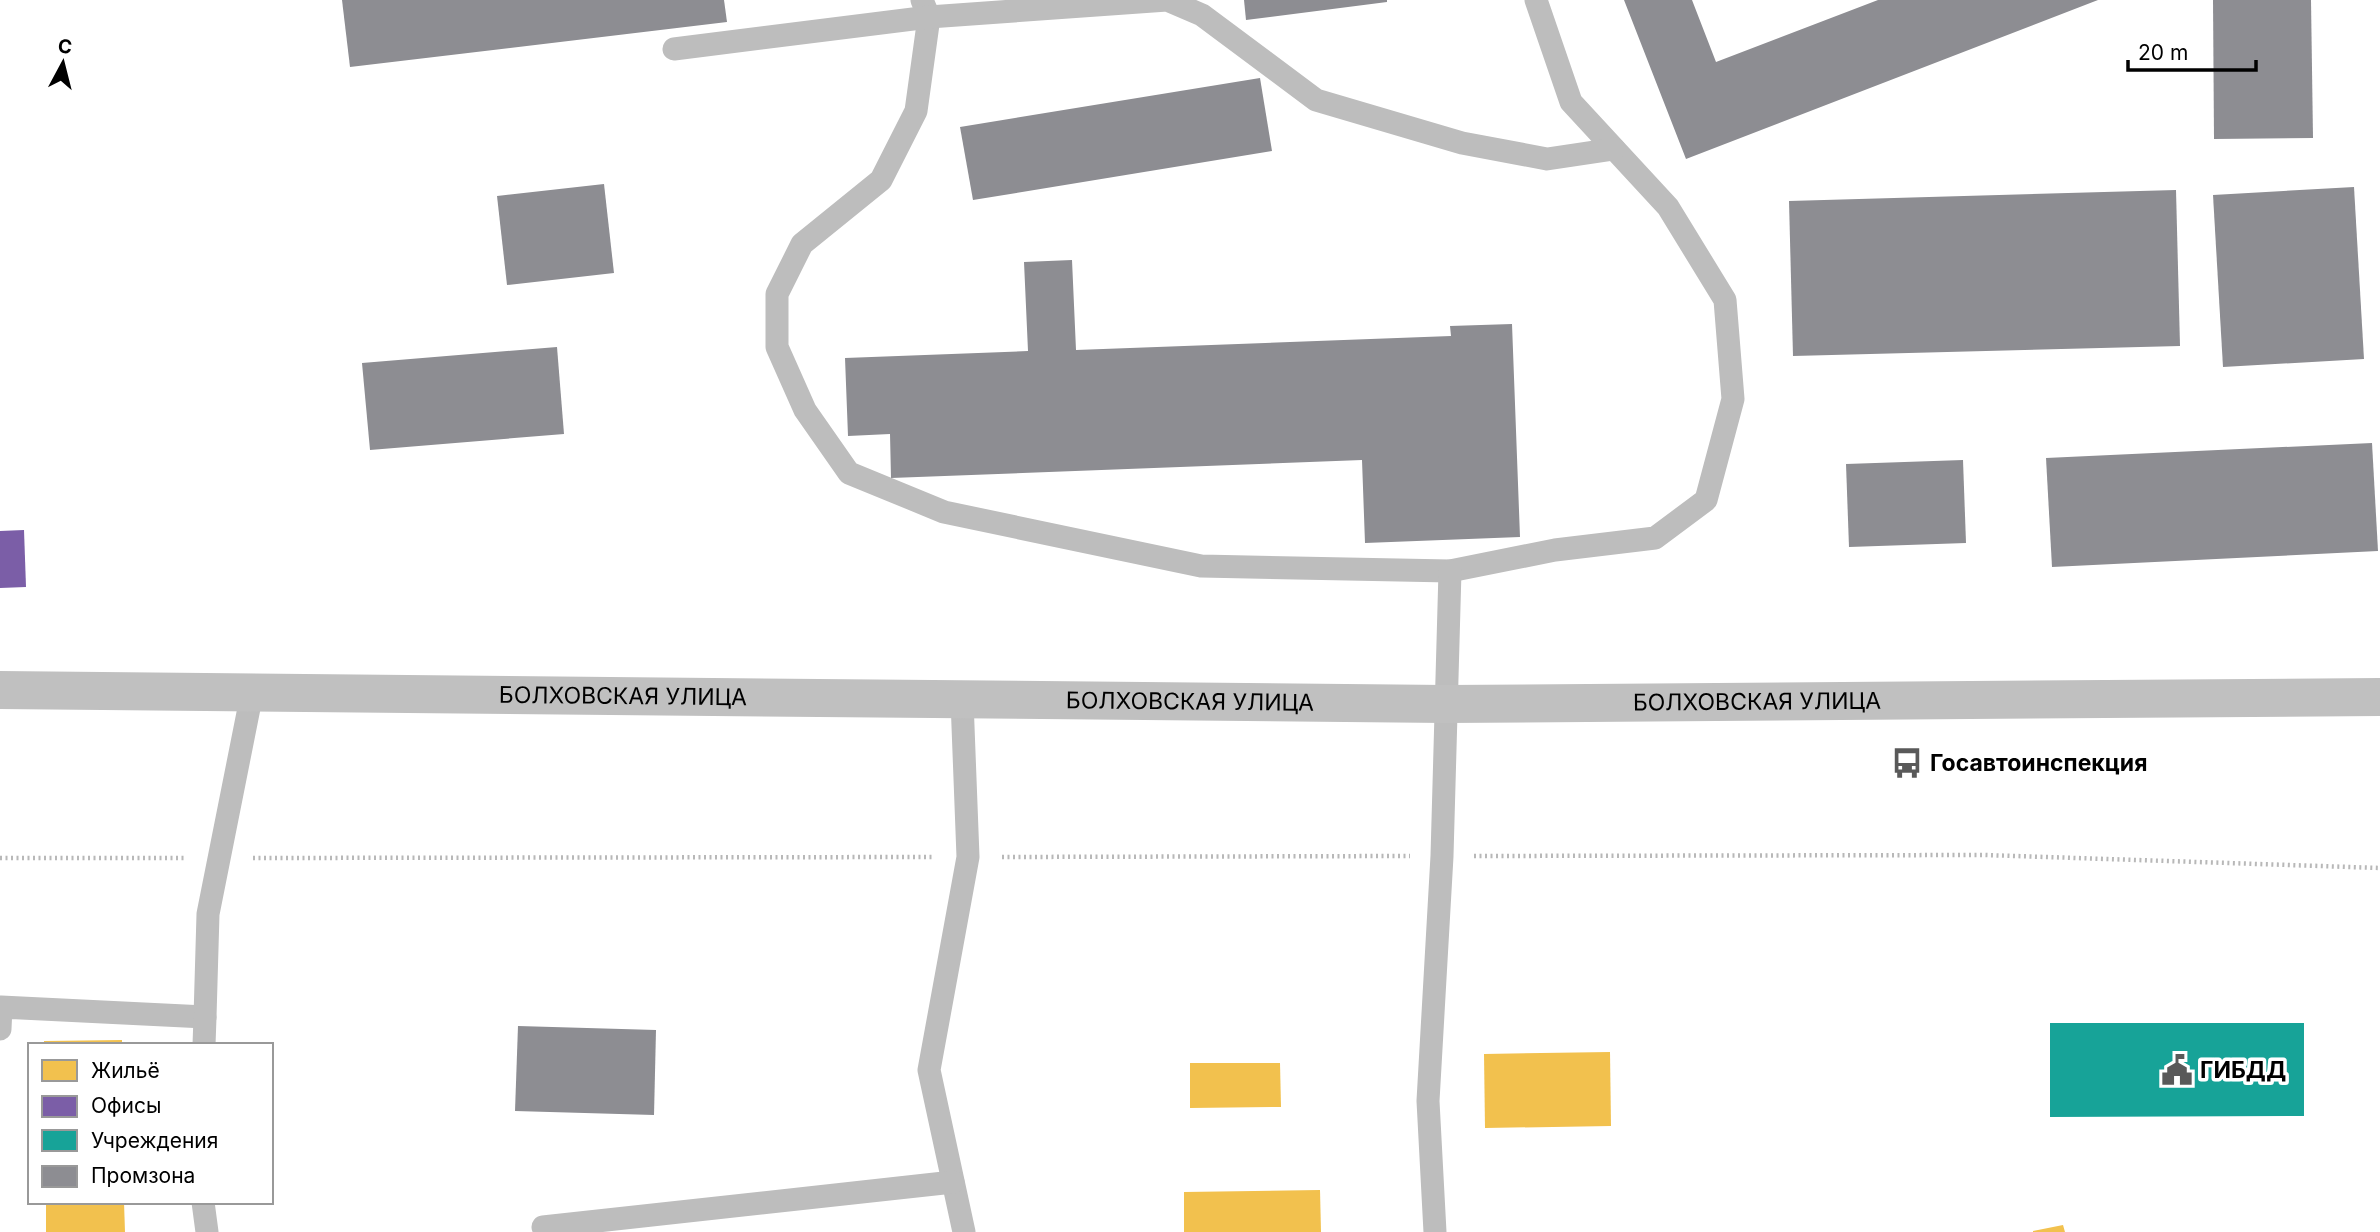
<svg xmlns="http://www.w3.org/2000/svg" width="2380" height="1232" viewBox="0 0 2380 1232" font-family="Inter,sans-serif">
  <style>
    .homes { fill: #f2c14e }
    .offices { fill: #7b5ea7 }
    .public { fill: #17a398 }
    .industry { fill: #8d8d92 }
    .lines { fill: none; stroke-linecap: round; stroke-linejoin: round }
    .path { stroke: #b8b8b8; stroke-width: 4.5; stroke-dasharray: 2 3.5; stroke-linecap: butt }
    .service { stroke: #bdbdbd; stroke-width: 23 }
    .secondary { stroke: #c0c0c0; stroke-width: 38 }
    .labels { text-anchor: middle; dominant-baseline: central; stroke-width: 7; stroke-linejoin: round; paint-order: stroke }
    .street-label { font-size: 23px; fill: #000; stroke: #fff }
    .poi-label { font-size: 23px; font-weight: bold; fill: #000; stroke: #fff; text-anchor: start }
  </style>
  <rect width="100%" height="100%" fill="#fff"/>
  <g class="homes">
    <polygon points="122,1040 122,1045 44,1045 44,1041"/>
    <polygon points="1610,1052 1611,1126 1485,1128 1484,1054"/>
    <polygon points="1190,1063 1280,1063 1281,1107 1190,1108"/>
    <polygon points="1320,1190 1321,1232 1184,1232 1184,1192"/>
    <polygon points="46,1202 124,1202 125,1232 46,1232"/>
    <polygon points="2063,1225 2065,1232 2033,1232 2033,1231"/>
  </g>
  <polygon class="offices" points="24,530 26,587 0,588 0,531"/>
  <polygon class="public" points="2050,1023 2304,1023 2304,1116 2050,1117"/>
  <g class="industry">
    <polygon points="342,0 724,0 727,22 350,67"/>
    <polygon points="1244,0 1387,0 1387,2 1246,20"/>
    <polygon points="1624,0 1692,0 1716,62 1878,0 2098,0 1686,159"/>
    <polygon points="2213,0 2311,0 2313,138 2214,139"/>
    <polygon points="1260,78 1272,151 973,200 960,127"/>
    <polygon points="604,184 614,273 507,285 497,196"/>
    <polygon points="2354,187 2364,359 2223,367 2213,195"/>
    <polygon points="2176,190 2180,346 1793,356 1789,201"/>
    <polygon points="1072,260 1076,350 1451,336 1450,326 1512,324 1520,537 1365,543 1362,460 891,478 890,434 848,436 845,358 1028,351 1024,262"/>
    <polygon points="557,347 564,434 370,450 362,363"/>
    <polygon points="2372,443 2378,551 2052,567 2046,458"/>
    <polygon points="1963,460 1966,543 1849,547 1846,464"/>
    <polygon points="518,1026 656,1030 654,1115 515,1111"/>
  </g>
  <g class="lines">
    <g class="path">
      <polyline points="1474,856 1985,855 2380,868"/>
      <polyline points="1002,857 1410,856"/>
      <polyline points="0,858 185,858"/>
      <polyline points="253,858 934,857"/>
    </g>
    <g class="service">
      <polyline points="922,0 929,17 916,111 881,180 802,244 777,294 777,347 805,410 849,473 944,512 1201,566 1450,571 1555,550 1655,538 1706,500 1733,399 1725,300 1668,207 1571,102 1536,0"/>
      <polyline points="674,49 929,17 1167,0 1202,15 1316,100 1462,143 1547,159 1614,149"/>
      <polyline points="962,700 968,857 929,1070 964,1232"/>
      <polyline points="0,1029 1,1007 205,1017 208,914 252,693"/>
      <polyline points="204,1045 205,1017"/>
      <polyline points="203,1202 207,1232"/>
      <polyline points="543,1227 953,1182"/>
      <polyline points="1435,1232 1428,1101 1442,856 1450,571"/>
    </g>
    <path class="secondary" id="s1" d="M0,690L1446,704L2380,697"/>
  </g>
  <defs>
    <symbol id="bus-bare" viewBox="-9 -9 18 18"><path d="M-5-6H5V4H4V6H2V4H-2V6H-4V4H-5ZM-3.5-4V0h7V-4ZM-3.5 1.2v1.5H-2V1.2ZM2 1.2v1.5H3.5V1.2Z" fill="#595959" stroke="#fff" stroke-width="2.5" paint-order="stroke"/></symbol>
    <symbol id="civic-bare" viewBox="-9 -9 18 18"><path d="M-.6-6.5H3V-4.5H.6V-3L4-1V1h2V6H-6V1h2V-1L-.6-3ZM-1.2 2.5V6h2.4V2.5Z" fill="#595959" stroke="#fff" stroke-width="2.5" paint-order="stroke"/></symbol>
  </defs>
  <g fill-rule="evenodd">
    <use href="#bus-bare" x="1885" y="741" width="44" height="44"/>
    <use href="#civic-bare" x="2155" y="1048" width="44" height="44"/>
  </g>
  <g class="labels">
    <g class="street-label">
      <text stroke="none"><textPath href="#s1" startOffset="623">БОЛХОВСКАЯ УЛИЦА</textPath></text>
      <text stroke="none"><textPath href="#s1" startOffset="1190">БОЛХОВСКАЯ УЛИЦА</textPath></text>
      <text stroke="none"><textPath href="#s1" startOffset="1757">БОЛХОВСКАЯ УЛИЦА</textPath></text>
    </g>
    <g class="poi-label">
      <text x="1930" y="763">Госавтоинспекция</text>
      <text x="2200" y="1070">ГИБДД</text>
    </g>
  </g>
  <rect x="28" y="1043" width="245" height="161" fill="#ffffff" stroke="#999999" stroke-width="2"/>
  <rect x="42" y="1060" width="35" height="21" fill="#f2c14e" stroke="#999999" stroke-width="2"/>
  <text x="91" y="1078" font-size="21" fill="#000000">Жильё</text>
  <rect x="42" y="1096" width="35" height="21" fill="#7b5ea7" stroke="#999999" stroke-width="2"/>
  <text x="91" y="1113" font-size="21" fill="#000000">Офисы</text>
  <rect x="42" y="1130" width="35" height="21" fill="#17a398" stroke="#999999" stroke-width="2"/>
  <text x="91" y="1148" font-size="21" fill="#000000">Учреждения</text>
  <rect x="42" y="1166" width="35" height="21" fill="#8d8d92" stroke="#999999" stroke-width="2"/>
  <text x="91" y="1183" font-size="21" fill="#000000">Промзона</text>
  <g transform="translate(63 63) rotate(7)" stroke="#ffffff" stroke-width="5" paint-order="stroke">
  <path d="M0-5L12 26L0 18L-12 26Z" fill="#000000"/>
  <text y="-10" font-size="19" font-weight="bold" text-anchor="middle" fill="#000000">С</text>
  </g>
  <path d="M2128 60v10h128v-10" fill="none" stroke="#000000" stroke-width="3.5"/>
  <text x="2138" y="60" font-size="21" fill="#000000" stroke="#ffffff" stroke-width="5" paint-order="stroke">20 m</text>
</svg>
